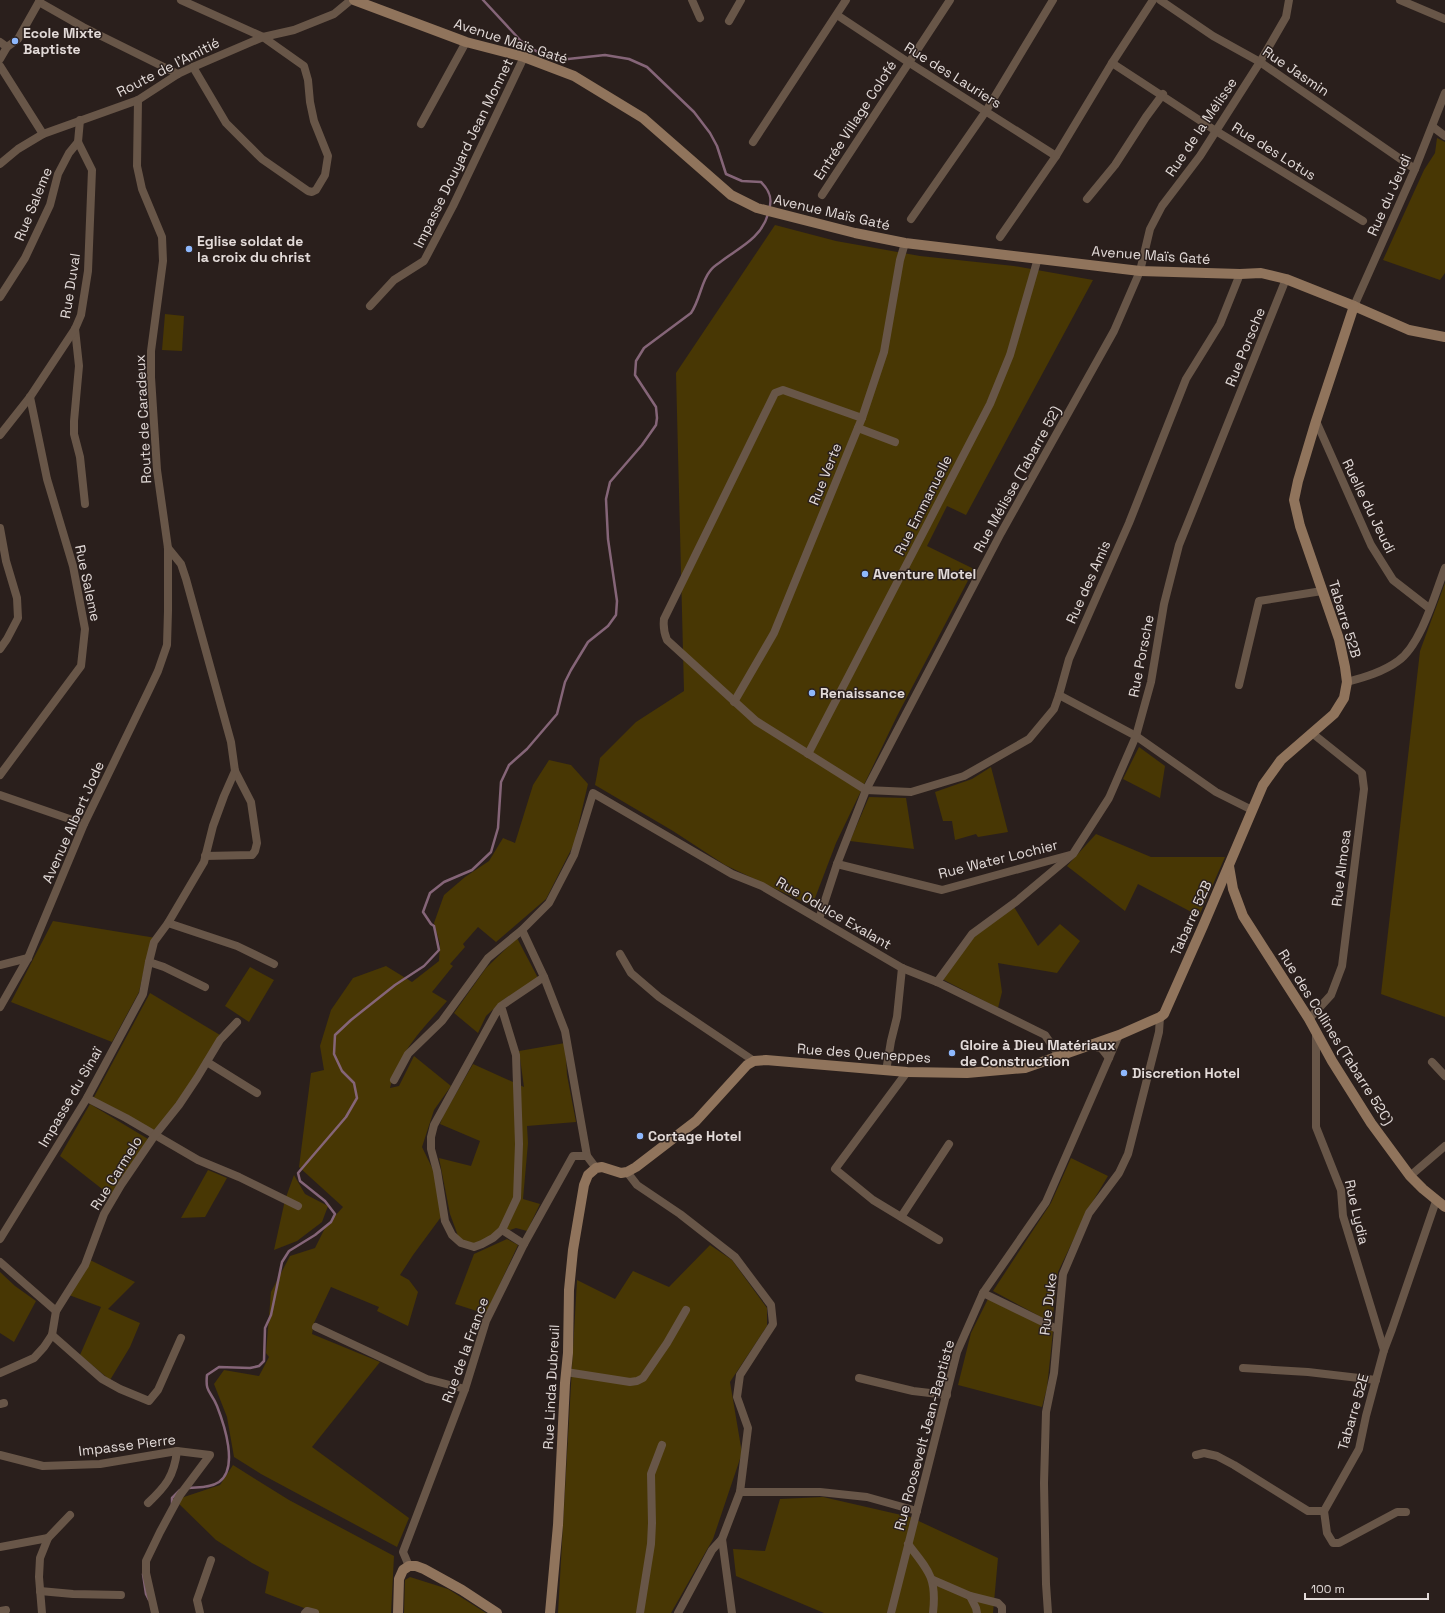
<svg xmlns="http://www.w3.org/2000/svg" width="1445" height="1613" viewBox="0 0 1445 1613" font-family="'Space Grotesk',sans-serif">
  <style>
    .green { fill: #483704 }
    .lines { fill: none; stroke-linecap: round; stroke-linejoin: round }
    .stream { stroke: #856578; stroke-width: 2.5 }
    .street { stroke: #685648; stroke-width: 8 }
    .secondary { stroke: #90745c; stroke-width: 10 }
    .poi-dot { fill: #8eb8fd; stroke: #2a1f1c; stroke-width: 1.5 }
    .labels { text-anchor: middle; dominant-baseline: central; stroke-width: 3; stroke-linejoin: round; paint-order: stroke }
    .poi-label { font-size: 14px; font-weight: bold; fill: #e2dad8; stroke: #2a1f1c; text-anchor: start }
    .street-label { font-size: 14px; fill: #e2dad8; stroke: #2a1f1c }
  </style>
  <rect width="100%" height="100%" fill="#2a1f1c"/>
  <g class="green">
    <polygon points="1437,138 1445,142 1445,273 1440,280 1383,260 1424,170 1435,153"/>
    <polygon points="775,225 836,241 920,256 1014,266 1093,280 966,515 947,506 927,546 974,569 897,716 836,843 812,906 725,865 673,831 595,785 600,758 636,722 684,691 676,373"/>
    <polygon points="165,314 184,316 182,351 162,350"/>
    <polygon points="1445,583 1445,1017 1381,994 1420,651"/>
    <polygon points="1139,747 1165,766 1160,798 1123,779"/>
    <path d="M549,760L571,765L588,784L574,844L546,899L496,942L478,927L463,944L465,947L450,964L453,966L432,992L447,1001C422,1030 400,1050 390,1088L399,1086L414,1056L451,1086L434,1110L422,1147L438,1180L441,1217L413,1255L400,1275L409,1280L418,1292L408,1326L377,1311L379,1307L331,1287L314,1323L312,1334L380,1362L312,1447L409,1518L397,1547L261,1474L234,1457L227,1417L214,1384L224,1370L259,1376L269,1357L266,1353L271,1292L290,1256L315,1248L326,1226L343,1207L299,1167L311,1073L324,1070L320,1046L331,1010L353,978L386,966L412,982L439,961L440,944L434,923L444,895L465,877L489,861L503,838L515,843L533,785Z"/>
    <polygon points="991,767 1008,832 978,837 976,834 955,840 952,821 943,821 935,792 972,779"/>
    <polygon points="869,797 906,798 914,849 850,841"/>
    <polygon points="1096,834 1151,857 1225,857 1199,916 1138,884 1125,911 1067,866"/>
    <polygon points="1014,907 1038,946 1060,924 1080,941 1057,973 998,963 1002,992 998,1008 942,979 974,937"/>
    <polygon points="53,921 156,938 145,965 139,992 112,1042 11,1002"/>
    <polygon points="517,938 538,978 503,1000 486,1016 478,1033 454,1013 486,968"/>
    <polygon points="250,967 274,980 249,1022 225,1006"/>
    <polygon points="150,993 220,1035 193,1080 155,1132 93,1099"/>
    <polygon points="565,1043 567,1075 576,1122 527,1126 528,1143 523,1199 540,1204 527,1231 516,1228 504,1232 475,1247 461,1244 450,1214 439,1158 471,1166 480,1141 440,1124 443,1116 473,1064 524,1087 519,1051"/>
    <polygon points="90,1104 148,1139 111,1196 60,1156"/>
    <polygon points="1071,1158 1108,1176 1087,1211 1058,1272 1052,1323 993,1291 1051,1203"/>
    <polygon points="208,1170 227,1178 205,1217 181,1218"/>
    <polygon points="294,1175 305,1194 328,1206 322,1222 297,1241 274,1250 285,1200"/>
    <polygon points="507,1239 518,1245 486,1314 455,1304 474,1254"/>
    <polygon points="710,1245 732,1260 767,1308 767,1326 730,1382 742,1453 713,1539 671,1613 558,1613 577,1280 615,1299 633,1271 669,1287"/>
    <polygon points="90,1260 135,1282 108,1309 140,1323 130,1347 110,1380 80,1355 101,1307 69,1295"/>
    <polygon points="0,1272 15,1286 36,1301 14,1342 0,1333"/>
    <polygon points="988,1299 1053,1331 1047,1388 1042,1407 958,1385 971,1333"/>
    <polygon points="233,1465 289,1500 394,1556 391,1613 317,1613 265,1593 269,1572 252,1563 216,1540 175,1500 220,1485"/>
    <polygon points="823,1497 910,1517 998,1558 993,1613 824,1613 736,1576 733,1549 765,1551 780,1499"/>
    <polygon points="410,1577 448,1589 486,1613 404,1613 405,1580"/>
  </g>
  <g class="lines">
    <g class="stream">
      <path d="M483,0L521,41L542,55L568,59L605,55L629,59L647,67L694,112L710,133L717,146L726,174L742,181L761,182C769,190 773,198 769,209"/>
      <path d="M189,1488C199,1487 210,1488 219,1482C239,1468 224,1424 217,1406C211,1391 205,1393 207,1375L219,1367L250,1368L259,1366L264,1361L265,1328L271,1315L282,1262L289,1251L315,1235L331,1222L335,1214L325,1201L300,1181L298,1173L346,1117L357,1098L354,1083L342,1071L334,1054L335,1035L351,1020L395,985L424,966L439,950L434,926L431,924L423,912L430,893L444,882L472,870L491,852L498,828L501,782L509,765L527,749L557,714L565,682L571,670L588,642L608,626L616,615L617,601L608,539L606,499L610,482L642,445L656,425L657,418L656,407L635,375L636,361L644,348L691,313C700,300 701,282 710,271C712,268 716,265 719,263C738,248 761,239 768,214"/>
      <polyline points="172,1504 172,1498 180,1490"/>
      <polyline points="143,1574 146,1594 149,1600"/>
    </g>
    <g class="street">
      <polyline points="181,0 263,37 304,66 308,80 310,102 314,121 328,156 325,175 316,190 312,192 308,191 262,159 226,123 193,67"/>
      <polyline points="692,0 700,18"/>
      <polyline points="1160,0 1213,36 1260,62 1415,169"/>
      <polyline points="1400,0 1445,19"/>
      <polyline points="39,2 83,27 178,74"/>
      <polyline points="837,15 908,62 1056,156"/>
      <polyline points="729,21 741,0"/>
      <polyline points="0,42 7,47"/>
      <polyline points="0,59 7,47 18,39 40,0"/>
      <polyline points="1112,63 1216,131 1363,221"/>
      <polyline points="0,66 43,134"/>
      <polyline points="421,124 466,42"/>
      <polyline points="1433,127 1445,136"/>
      <polyline points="753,142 846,0"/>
      <polyline points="0,164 18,149 43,134 138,100 178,74 193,67 263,37 294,30 334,14 351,0"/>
      <polyline points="822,195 950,0"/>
      <polyline points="1087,199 1115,165 1146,117 1163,94"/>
      <polyline points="911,219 986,111 1053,0"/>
      <polyline points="1000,237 1056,156 1112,63 1153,0"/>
      <polyline points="0,297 25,258 50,205 58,174 69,153 78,142"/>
      <polyline points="370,306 394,280 424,261 453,206 524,57"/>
      <polyline points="1354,306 1415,169 1445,93"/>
      <polyline points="75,329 79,366 74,421 74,434 80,457 85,504"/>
      <path d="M862,418L783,390L775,393L664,619C663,627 664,633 667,640L756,721L866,790L911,792L964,776L1029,739L1054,709L1059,695L1069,659L1129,523L1186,379L1220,324L1240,274"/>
      <polyline points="1316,421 1371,545 1393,580 1429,608"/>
      <polyline points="858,428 895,442"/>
      <polyline points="0,435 30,397 75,329 81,315 88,271 92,170 78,142 80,120"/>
      <polyline points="0,528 6,561 17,598 18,618 7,639 0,649"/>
      <polyline points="168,548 181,564 186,579 231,742 235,771 251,802 257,843 255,851 252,855 205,856"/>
      <path d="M1347,682C1365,677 1383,672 1398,661C1421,645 1435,594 1445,568"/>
      <polyline points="1239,685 1259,601 1322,591"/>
      <polyline points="1059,695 1136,736 1216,792 1252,810"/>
      <polyline points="734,702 774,633 862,418 884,352 900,260 905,243"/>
      <polyline points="808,754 990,404 1010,355 1038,258"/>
      <polyline points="0,775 81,666 85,629 73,566 47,479 30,397"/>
      <polyline points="0,795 84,824"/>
      <polyline points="837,864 942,890 1070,855"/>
      <polyline points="819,919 837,864 866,790 1001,533 1114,331 1140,271 1150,229 1162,206 1200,156 1260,62 1286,17 1289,0"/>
      <polyline points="168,923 237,946 274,964"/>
      <polyline points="522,930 544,977 565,1031 587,1156"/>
      <polyline points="620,954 631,973 659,997 754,1061"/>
      <polyline points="149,962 164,967 205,987"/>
      <polyline points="0,965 28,958"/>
      <polyline points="937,982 972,934 1017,901 1073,854 1109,798 1136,736 1151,682 1164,604 1179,545 1286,279"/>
      <polyline points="501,1006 516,1055 519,1144 517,1198 502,1230 493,1238 482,1244 474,1247 461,1243 452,1235 445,1221 437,1171 431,1149 431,1137 434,1125 497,1011 501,1006 544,977"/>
      <polyline points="0,1007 28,958 84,824 149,690 158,671 167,645 168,611 168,548 157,470 151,377 151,351 163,261 162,237 142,189 137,166 138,100"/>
      <polyline points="1309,1019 1331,995 1342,966 1364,789 1362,773 1312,733"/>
      <polyline points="1316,1032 1316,1127 1341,1190 1343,1216 1384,1350"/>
      <polyline points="1090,1045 1102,1049 1109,1058"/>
      <polyline points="207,1062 257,1093"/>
      <polyline points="1432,1062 1445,1076"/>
      <polyline points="886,1071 891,1041 897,1017 902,968"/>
      <polyline points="907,1072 835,1169 873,1200 939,1240"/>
      <polyline points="394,1080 408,1054 442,1021 488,958 522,930 549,903 574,855 593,793 732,874 762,886 902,968 937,982 1045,1035 1060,1057"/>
      <polyline points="87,1098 126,1118 198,1160 239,1177 298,1206"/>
      <polyline points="627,1172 637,1185 680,1214 735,1257 771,1305 773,1324 740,1375 737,1397 748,1428 740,1492 722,1539 732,1613"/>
      <polyline points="1410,1176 1445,1146"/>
      <polyline points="901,1217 949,1144"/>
      <polyline points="502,1230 524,1244"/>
      <polyline points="0,1239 87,1098 143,994 149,962 154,942 168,923 204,862 213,826 224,796 235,771"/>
      <polyline points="0,1262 56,1311"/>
      <polyline points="983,1293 1057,1329"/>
      <polyline points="316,1327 427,1379 465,1389"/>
      <polyline points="52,1335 102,1379 120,1389 149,1401 158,1390 181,1338"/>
      <polyline points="1243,1368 1308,1372 1376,1380"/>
      <polyline points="566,1372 630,1382 637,1381 643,1378 667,1343 686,1310"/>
      <polyline points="0,1373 34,1358 44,1347 52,1335 56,1311 85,1265 104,1214 121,1185 155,1135 179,1105 197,1078 220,1040 237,1022"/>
      <polyline points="859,1378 913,1391 947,1395"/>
      <polyline points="0,1404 4,1403"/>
      <polyline points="0,1455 43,1466 100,1464 177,1451 210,1455 180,1495 160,1532 146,1561 146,1573 155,1613"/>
      <polyline points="1196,1455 1204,1453 1217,1456 1234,1465 1308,1511 1324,1511 1359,1449 1366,1416 1384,1350 1392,1329 1436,1201"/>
      <polyline points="740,1492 820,1492 867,1497 917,1511"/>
      <path d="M148,1503C166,1486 174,1476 177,1451"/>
      <polyline points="1324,1511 1327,1533 1333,1543 1339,1543 1397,1512 1406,1512"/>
      <path d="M908,1544C929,1571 937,1578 933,1613"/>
      <polyline points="0,1547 48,1538 70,1515"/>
      <polyline points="409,1566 403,1552 465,1389 486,1321 524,1244 573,1156 587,1156 596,1168"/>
      <polyline points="933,1580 970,1596 976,1608 977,1613"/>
      <polyline points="40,1591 73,1594 121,1595"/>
      <polyline points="970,1596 998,1603 1002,1607 1002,1613"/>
      <polyline points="0,1611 6,1610"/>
      <polyline points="42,1613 39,1577 40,1558 48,1538"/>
      <polyline points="200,1613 197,1600 211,1560"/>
      <polyline points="305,1613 307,1611 315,1613"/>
      <polyline points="640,1613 651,1544 652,1523 651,1474 662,1445"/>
      <polyline points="678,1613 712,1550 722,1539"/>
      <polyline points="891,1613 957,1352 983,1293 1046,1202 1119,1035"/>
      <polyline points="1048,1613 1046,1584 1044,1483 1046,1412 1054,1373 1063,1274 1089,1213 1119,1173 1128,1154 1159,1032 1160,1017"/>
    </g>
    <g class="secondary">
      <polyline points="354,0 466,42 524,57 574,76 643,118 731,195 757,208 855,233 905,243 1140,271 1240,274 1261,273 1286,279 1354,306 1409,330 1445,337"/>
      <polyline points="1229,866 1233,889 1243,916 1309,1019 1332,1061 1371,1123 1410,1176 1423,1189 1445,1207"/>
      <polyline points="398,1613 399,1579 403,1570 409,1566 416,1566 424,1569 462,1590 497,1613"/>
      <polyline points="550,1613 558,1525 565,1383 568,1353 569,1290 573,1250 584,1185 588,1175 596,1168 602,1167 621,1173 627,1172 636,1167 696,1121 747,1065 754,1061 766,1060 907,1072 967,1073 1025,1068 1119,1035 1160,1017 1164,1014 1203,926 1263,785 1281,760 1334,714 1344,698 1347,682 1345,667 1339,639 1300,526 1294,500 1298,481 1316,421 1354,306"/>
    </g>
  </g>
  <g class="poi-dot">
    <circle cx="15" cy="41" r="4"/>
    <circle cx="189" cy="249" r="4"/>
    <circle cx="865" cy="574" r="4"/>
    <circle cx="812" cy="693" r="4"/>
    <circle cx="952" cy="1053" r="4"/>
    <circle cx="1124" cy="1073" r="4"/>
    <circle cx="640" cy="1136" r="4"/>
  </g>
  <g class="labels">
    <g class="poi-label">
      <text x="23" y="33">Ecole Mixte<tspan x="23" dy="16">Baptiste</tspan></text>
      <text x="197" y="241">Eglise soldat de<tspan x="197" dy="16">la croix du christ</tspan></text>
      <text x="873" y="574">Aventure Motel</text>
      <text x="820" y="693">Renaissance</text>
      <text x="960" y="1045">Gloire à Dieu Matériaux<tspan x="960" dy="16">de Construction</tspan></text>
      <text x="1132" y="1073">Discretion Hotel</text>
      <text x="648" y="1136">Cortage Hotel</text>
    </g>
    <g class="street-label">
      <text transform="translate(511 41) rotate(18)">Avenue Maïs Gaté</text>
      <text transform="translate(168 67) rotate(-27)">Route de l'Amitié</text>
      <text transform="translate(1296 71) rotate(34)">Rue Jasmin</text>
      <text transform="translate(953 75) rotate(32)">Rue des Lauriers</text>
      <text transform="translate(855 120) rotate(-57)">Entrée Village Colofé</text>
      <text transform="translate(1201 127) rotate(-56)">Rue de la Mélisse</text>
      <text transform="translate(1274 151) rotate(32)">Rue des Lotus</text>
      <text transform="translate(463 153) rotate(-64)">Impasse Douyard Jean Monnet</text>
      <text transform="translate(1389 195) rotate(-66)">Rue du Jeudi</text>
      <text transform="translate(33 204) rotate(-68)">Rue Saleme</text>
      <text transform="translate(832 212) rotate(13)">Avenue Maïs Gaté</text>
      <text transform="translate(1151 255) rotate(4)">Avenue Maïs Gaté</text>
      <text transform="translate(70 286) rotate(-81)">Rue Duval</text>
      <text transform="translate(1245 347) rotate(-68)">Rue Porsche</text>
      <text transform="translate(143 419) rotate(-93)">Route de Caradeux</text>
      <text transform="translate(825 474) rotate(-68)">Rue Verte</text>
      <text transform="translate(1017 479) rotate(-61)">Rue Mélisse (Tabarre 52)</text>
      <text transform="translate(923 505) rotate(-63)">Rue Emmanuelle</text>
      <text transform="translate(1369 506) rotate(64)">Ruelle du Jeudi</text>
      <text transform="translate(1088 582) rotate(-66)">Rue des Amis</text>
      <text transform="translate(88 583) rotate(78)">Rue Saleme</text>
      <text transform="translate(1345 619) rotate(73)">Tabarre 52B</text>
      <text transform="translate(1141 656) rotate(-79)">Rue Porsche</text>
      <text transform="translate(73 822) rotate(-66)">Avenue Albert Jode</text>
      <text transform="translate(998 859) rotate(-14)">Rue Water Lochier</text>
      <text transform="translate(1341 868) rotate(-83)">Rue Almosa</text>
      <text transform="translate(834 913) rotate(30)">Rue Odulce Exalant</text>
      <text transform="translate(1191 918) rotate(-66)">Tabarre 52B</text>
      <text transform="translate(1336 1037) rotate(58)">Rue des Collines (Tabarre 52C)</text>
      <text transform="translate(864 1053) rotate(4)">Rue des Queneppes</text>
      <text transform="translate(70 1097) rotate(-60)">Impasse du Sinaï</text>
      <text transform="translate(116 1173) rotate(-58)">Rue Carmelo</text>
      <text transform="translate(1357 1212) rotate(77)">Rue Lydia</text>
      <text transform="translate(1048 1304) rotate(-83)">Rue Duke</text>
      <text transform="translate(465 1350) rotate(-70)">Rue de la France</text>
      <text transform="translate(551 1387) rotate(-87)">Rue Linda Dubreuil</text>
      <text transform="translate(1353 1412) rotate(-74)">Tabarre 52E</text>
      <text transform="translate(924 1435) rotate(-75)">Rue Roosevelt Jean-Baptiste</text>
      <text transform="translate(127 1445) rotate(-7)">Impasse Pierre</text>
    </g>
  </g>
  <path d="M1305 1593v6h123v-6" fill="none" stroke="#e2dad8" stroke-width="2"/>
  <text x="1311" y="1593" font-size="12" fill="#e2dad8" stroke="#2a1f1c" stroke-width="3" paint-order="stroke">100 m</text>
</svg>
